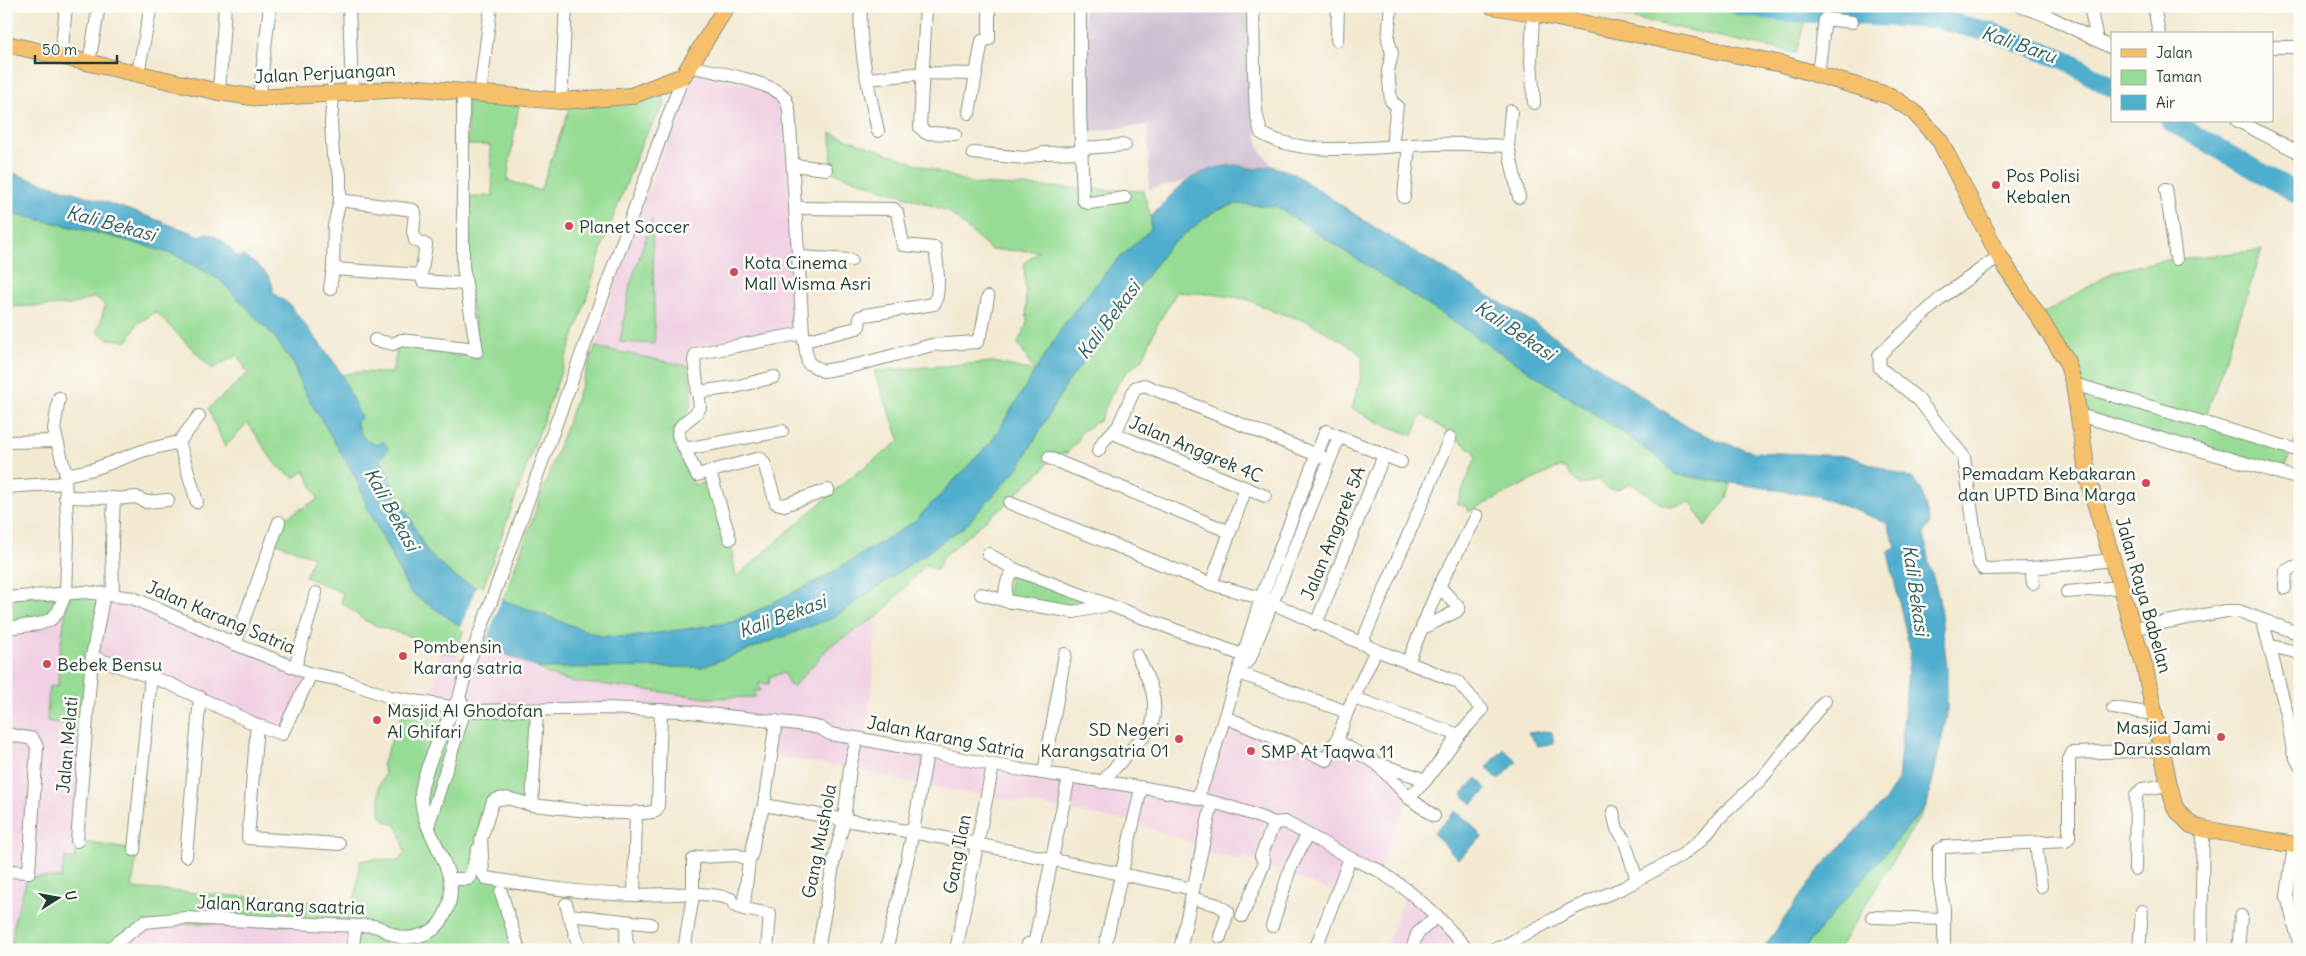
<svg xmlns="http://www.w3.org/2000/svg" width="2306" height="956" viewBox="0 0 2306 956" font-family="Delius,sans-serif">
  <style>
    .built { fill: #f1d0e3 }
    .industrial { fill: #cebed1 }
    .green { fill: #97dc95; stroke: #5b8c64 }
    .water { fill: #50aece; stroke: #387681 }
    .pier { fill: #f3e9d1 }
    .lines { fill: none; stroke-linecap: round; stroke-linejoin: round }
    .river { stroke: #50aece; stroke-width: 20 }
    .minor-casing { stroke: #899382; stroke-width: 14 }
    .major-casing { stroke: #899382; stroke-width: 18 }
    .minor { stroke: #fff; stroke-width: 12 }
    .major { stroke: #f6c06b; stroke-width: 16 }
    .poi-dot { fill: #d1495b; stroke: #fdfcf7; stroke-width: 2 }
    .labels { text-anchor: middle; dominant-baseline: central; stroke-width: 5; stroke-linejoin: round; paint-order: stroke }
    .street-label { font-size: 18px; fill: #1f3d34; stroke: #fdfcf7 }
    .poi-label { font-size: 18px; fill: #1f3d34; stroke: #fdfcf7; text-anchor: start }
    .water-label { font-size: 19px; font-style: italic; fill: #2e5f62; stroke: #fdfcf7 }
  </style>
  <rect width="100%" height="100%" fill="#fdfcf7"/>
  <filter id="ink" filterUnits="userSpaceOnUse"><feTurbulence type="fractalNoise" baseFrequency=".02" numOctaves="2"/><feDisplacementMap in="SourceGraphic" scale="10" xChannelSelector="R" yChannelSelector="G"/><feConvolveMatrix kernelMatrix="1 2 1 2 8 2 1 2 1" color-interpolation-filters="sRGB"/></filter>
  <filter id="wash" filterUnits="userSpaceOnUse"><feTurbulence type="fractalNoise" baseFrequency=".0096" numOctaves="4" result="noise"/><feDisplacementMap in="SourceGraphic" scale="20" xChannelSelector="R" yChannelSelector="G"/><feGaussianBlur stdDeviation="1.12" result="paint"/><feColorMatrix in="noise" values="0 0 0 0 0 0 0 0 0 0 0 0 0 0 0 0 0 1.4 0 .05"/><feComposite in="paint" operator="in"/></filter>
  <g filter="url(#wash)">
    <rect width="100%" height="100%" fill="#f3e9d1"/>
    <g class="built">
      <polygon points="695,72 755,87 776,98 784,123 795,331 694,346 688,366 595,347 639,214"/>
      <polygon points="104,593 311,674 284,730 92,657"/>
      <polygon points="67,603 59,656 58,687 49,687 47,721 86,728 75,859 61,878 34,877 29,872 15,918 11,950 6,950 6,628"/>
      <polygon points="876,619 873,679 865,739 1196,799 1225,717 1327,759 1337,741 1376,763 1409,798 1378,870 1350,858 1335,893 1243,856 1240,860 1201,851 1187,841 1133,822 922,785 850,768 771,756 776,722 454,706 428,702 437,675 440,652 456,654 469,662 479,638 544,674 585,685 599,684 748,698 755,697 754,691 759,683 769,684 770,676 784,672 788,685 794,686 830,646"/>
      <polygon points="1407,890 1468,950 1385,950"/>
      <polygon points="144,922 356,926 352,950 107,950"/>
    </g>
    <polygon class="industrial" points="1084,6 1249,6 1252,109 1259,148 1272,166 1255,169 1237,165 1208,171 1182,182 1149,189 1148,125 1086,132"/>
    <g class="green">
      <polygon points="1574,6 1686,6 1805,20 1796,53"/>
      <polygon points="662,91 665,104 643,140 602,247 580,319 482,590 455,577 427,552 380,459 378,445 367,441 360,433 342,375 356,372 392,373 398,345 459,356 479,353 466,269 467,198 493,195 490,145 468,145 467,98 519,104 507,180 540,191 569,110 565,106"/>
      <path d="M831,133L973,184L1143,191L1151,217V229L1112,265L1067,320L991,442L915,521L823,578L733,622L631,637L600,636L503,600L595,347L688,366C693,400 699,404 673,430L674,442L694,485L713,480L730,539L736,577L848,479L900,441L874,371L993,362L1034,371L1018,343L1027,323L1024,263L1039,251L991,250L948,211L832,172Z"/>
      <path d="M1236,204L1276,206L1616,428L1664,462L1674,474L1731,484L1727,498L1705,527L1691,502C1684,503 1677,506 1670,506C1656,505 1644,489 1631,484L1618,489H1608L1597,479L1581,485L1570,476L1565,468H1557L1468,512L1467,507L1457,504L1476,457L1474,451L1425,416H1421L1413,436L1378,422L1352,408L1360,380L1363,357L1352,347L1307,321L1275,312L1247,299L1211,294L1177,292L1157,325L1143,359L1126,372L1111,395L1100,420L1081,432L1076,444L1067,453H1060L1048,462L1044,469L1010,499L1003,508L995,512L943,557L937,570L925,565L879,616L830,646L794,686L789,685L784,673L770,676L769,684L759,683L760,691H754L755,697L708,698L599,684C583,685 550,678 537,668L702,667L833,618L965,526L1019,467L1066,385L1169,246L1216,210Z"/>
      <polygon points="6,212 113,237 173,254 220,280 273,335 294,365 301,386 355,475 368,509 410,592 464,628 456,654 440,652 439,647 434,644 377,626 364,620 341,602 343,593 305,577 313,557 271,541 279,522 318,499 305,471 294,478 275,464 248,423 225,447 208,409 248,373 237,355 212,369 156,312 137,324 128,341 109,339 97,332 105,306 96,297 71,305 6,307"/>
      <polygon points="652,219 655,344 620,342 630,285"/>
      <polygon points="2262,250 2204,422 2292,448 2300,429 2300,451 2292,448 2283,474 2079,415 2074,384 2040,316 2113,272 2158,261"/>
      <polygon points="1011,574 1109,605 1074,612 1006,601"/>
      <polygon points="104,593 86,728 47,721 49,686 58,687 59,656 67,603 58,612 6,628 6,598"/>
      <polygon points="429,709 451,716 463,716 458,733 476,711 537,710 532,805 498,798 481,839 483,874 503,880 523,950 422,950 424,935 386,933 383,950 352,950 356,927 144,922 107,950 11,950 15,918 29,872 34,877 61,878 65,857 75,859 77,841 134,850 137,852 132,888 351,905 356,894 360,861 373,859 398,861 405,853 401,835 396,825 385,821 380,814 379,786 385,774 382,765 401,716 409,717 414,714 414,710"/>
      <polygon points="1927,805 1838,950 1802,950 1910,824"/>
    </g>
    <g class="water">
      <path d="M1237,165L1255,169L1272,166L1293,173L1377,229L1531,321L1689,428L1716,440L1753,452L1849,456L1913,479L1921,489L1930,524L1924,533L1929,564L1939,597L1947,668V715L1927,805L1802,950H1762L1821,867L1885,801L1898,780L1910,650L1888,553L1896,546L1886,522L1816,496L1674,474L1664,462L1616,428L1276,206L1236,204L1216,210L1169,246L1066,385L1019,467L965,526L833,618L702,667L537,668L496,650L410,592L368,509L356,478L301,386L294,365L273,335L220,280L173,254L109,235L6,212V171C58,188 109,202 160,221C173,227 186,229 199,236L208,233L222,240L237,257L244,256C258,266 274,274 273,293L289,304L334,362L342,375L361,418L356,423C360,436 365,441 378,445L383,441L389,449L380,459L427,552L455,577L495,597L600,636L631,637L733,622L823,578L915,521L991,442L1067,320L1112,265L1151,229V217C1178,187 1193,168 1237,165Z"/>
      <polygon points="1544,731 1552,732 1554,743 1538,746 1528,733"/>
      <polygon points="1504,749 1517,762 1498,780 1487,767"/>
      <polygon points="1477,778 1487,790 1472,804 1462,794"/>
      <polygon points="1455,811 1469,822 1482,837 1458,859 1433,833"/>
    </g>
    <polygon class="pier" points="477,585 502,597 485,645 460,628"/>
    <g class="lines">
      <g class="river">
        <polyline points="1740,6 1790,12 1937,19 1997,34 2065,60 2112,88"/>
        <polyline points="2170,121 2300,195"/>
      </g>
    </g>
  </g>
  <g filter="url(#ink)">
    <g class="lines">
      <defs>
        <g id="minor">
          <polyline points="349,6 352,91"/>
          <path d="M861,6C858,48 869,90 878,131"/>
          <polyline points="926,6 920,127 926,133 955,134"/>
          <polyline points="1080,6 1080,109 1083,199 1085,202 1089,203 1125,198"/>
          <path d="M1253,6L1254,72L1256,112L1261,133C1306,160 1383,145 1435,144C1459,143 1484,145 1508,146"/>
          <polyline points="1391,6 1388,39 1392,53 1388,71 1391,101 1397,106 1392,146"/>
          <polyline points="2020,6 2048,16 2112,48"/>
          <polyline points="2090,6 2097,40"/>
          <polyline points="2154,6 2159,34"/>
          <polyline points="1533,13 1531,61 1534,103"/>
          <polyline points="1337,40 1338,6"/>
          <polyline points="2272,47 2300,47"/>
          <polyline points="61,57 66,6"/>
          <polyline points="89,62 99,6"/>
          <path d="M689,66C715,72 758,79 780,93C786,97 788,104 789,110L803,333L696,354L694,360L700,407C696,419 679,420 678,435L697,475L760,458L764,463L776,503L784,505L828,490"/>
          <polyline points="138,73 151,6"/>
          <polyline points="1818,74 1825,19 1852,22"/>
          <polyline points="868,79 924,73 976,74"/>
          <polyline points="219,92 225,6"/>
          <polyline points="480,94 491,6"/>
          <polyline points="259,98 270,6"/>
          <polyline points="561,101 566,6"/>
          <polyline points="1511,111 1508,146 1519,197"/>
          <polyline points="969,113 982,41 989,39 989,6"/>
          <polyline points="2238,121 2300,153"/>
          <polyline points="1082,148 1125,145"/>
          <polyline points="973,153 1025,158 1044,153 1082,152"/>
          <polyline points="793,165 826,169"/>
          <polyline points="2166,189 2176,259"/>
          <polyline points="1404,197 1409,145"/>
          <polyline points="340,200 413,210 415,213 413,231 415,240 426,245 421,275 423,281 465,284"/>
          <path d="M796,208L894,209L897,212L903,245L935,248C937,260 941,294 934,304L865,315L860,317L859,326L857,328L804,341"/>
          <polyline points="1999,256 1941,298 1879,355 1880,368 1918,399 1964,457 1979,563 1983,569 2031,568 2114,560"/>
          <polyline points="799,257 851,260"/>
          <polyline points="333,269 421,275"/>
          <polyline points="330,289 333,269 334,226 340,200 340,174 333,155 331,123 333,93"/>
          <polyline points="803,333 808,363 823,371 857,365 932,345 977,342 982,330 988,297"/>
          <polyline points="375,340 393,344 401,340 467,348 477,351 463,266 463,92"/>
          <polyline points="2074,384 2300,451"/>
          <polyline points="697,392 735,387 774,377"/>
          <polyline points="59,398 54,429 66,475"/>
          <polyline points="2079,415 2300,479"/>
          <polyline points="1113,433 1265,496"/>
          <polyline points="6,442 56,441"/>
          <polyline points="179,442 197,502"/>
          <polyline points="685,449 782,431"/>
          <polyline points="1098,451 1104,440 1118,427 1135,388 1144,385 1329,460"/>
          <polyline points="1049,458 1230,532"/>
          <polyline points="710,472 730,539"/>
          <polyline points="6,487 65,483"/>
          <polyline points="65,497 114,498 112,542 113,595"/>
          <polyline points="115,499 136,497 146,502 168,500"/>
          <polyline points="1010,503 1211,584 1261,598 1376,650 1458,682 1482,710 1459,735 1426,780 1409,798"/>
          <polyline points="988,554 1016,570 1250,658"/>
          <polyline points="2031,568 2033,583"/>
          <path d="M1016,570C1006,577 1004,590 1006,601L1074,612L1109,605"/>
          <polyline points="1211,584 1246,488"/>
          <polyline points="2285,588 2286,571 2293,567 2300,567"/>
          <polyline points="2067,592 2121,587"/>
          <polyline points="981,594 1006,601"/>
          <path d="M6,598L86,592L133,598L235,644L311,674L343,680L390,697L476,711L605,708L681,711L798,724L820,728L830,734C899,744 967,762 1036,772C1115,784 1200,791 1274,823L1285,822L1350,858L1378,870L1407,890L1437,916L1468,950"/>
          <polyline points="2263,622 2287,714 2293,752 2300,766"/>
          <polyline points="1316,624 1384,455"/>
          <polyline points="6,628 39,624 50,620 58,612 66,593 68,540 65,477 66,475 94,469 142,451 179,442 199,416"/>
          <polyline points="1423,628 1457,611 1459,608 1439,586"/>
          <polyline points="2134,628 2226,611 2239,611 2300,634"/>
          <polyline points="1362,642 1450,438"/>
          <polyline points="235,644 279,522"/>
          <polyline points="2271,646 2300,653"/>
          <polyline points="92,657 168,683 257,725 282,734 311,674"/>
          <polyline points="1408,662 1439,586 1477,516"/>
          <polyline points="1245,664 1250,658 1339,437"/>
          <polyline points="295,667 316,593"/>
          <polyline points="1239,673 1347,712"/>
          <polyline points="1354,698 1459,735"/>
          <polyline points="2113,708 2155,714"/>
          <path d="M661,710L658,806L656,811C635,818 558,808 533,805C520,803 506,794 493,801L481,839L483,874L486,878C536,886 585,894 635,895C666,895 701,890 731,899L735,906L744,909"/>
          <polyline points="1225,717 1327,760 1332,746 1337,741 1347,712 1376,650"/>
          <polyline points="257,725 248,838 339,844"/>
          <polyline points="6,734 33,739 37,747 29,872 6,871"/>
          <polyline points="1337,741 1376,763 1426,780"/>
          <polyline points="1379,766 1409,798 1434,816"/>
          <polyline points="1044,773 1065,654"/>
          <path d="M1102,782L1151,728C1160,700 1149,680 1137,655"/>
          <polyline points="1197,799 1208,771 1261,598 1325,433 1326,431 1401,462"/>
          <polyline points="532,805 537,710"/>
          <polyline points="764,805 977,844 1193,889"/>
          <polyline points="1613,812 1617,829 1624,839 1637,880"/>
          <polyline points="428,826 463,716 464,707 459,698 469,662 683,76"/>
          <polyline points="77,841 92,657 104,593"/>
          <polyline points="2036,843 2041,886"/>
          <polyline points="2294,845 2287,896 2300,946"/>
          <polyline points="134,850 151,676"/>
          <polyline points="186,856 200,697"/>
          <polyline points="2135,869 2136,795 2142,789 2169,785"/>
          <polyline points="450,879 468,879 472,871 478,849"/>
          <polyline points="501,892 519,950"/>
          <polyline points="634,895 636,812"/>
          <polyline points="1191,898 1218,905 1228,912 1220,937"/>
          <polyline points="566,904 580,950"/>
          <polyline points="569,915 651,924"/>
          <polyline points="1242,916 1263,866 1264,860 1261,856 1274,823"/>
          <polyline points="1872,917 1944,919"/>
          <polyline points="627,922 626,940 630,950"/>
          <polyline points="1272,926 1290,869 1307,835"/>
          <polyline points="685,944 693,895 693,860 699,857 737,855 749,860"/>
          <polyline points="1944,945 1944,909 1939,879 1939,850 1944,847 2066,841 2069,837 2069,760 2072,753 2162,750"/>
          <path d="M107,950L144,922L186,918L356,926C363,926 371,924 378,927C394,934 397,941 418,936C429,934 439,927 444,916C468,873 422,840 421,797C420,776 447,722 457,701"/>
          <polyline points="352,950 356,926"/>
          <polyline points="767,950 770,914 744,909 744,904 749,860 752,853 755,833 764,805 776,721"/>
          <polyline points="818,950 834,860 844,821 850,768 857,738"/>
          <path d="M886,950C904,884 916,819 927,752"/>
          <polyline points="956,950 993,765"/>
          <polyline points="1027,950 1028,944 1034,945 1069,777"/>
          <polyline points="1104,950 1141,789"/>
          <polyline points="1180,950 1212,803"/>
          <polyline points="1315,950 1350,858"/>
          <polyline points="1412,950 1417,934 1437,916"/>
          <polyline points="1491,950 1504,946 1574,908 1623,888 1682,855 1701,840 1719,818 1761,779 1825,701"/>
          <polyline points="2139,950 2142,911"/>
          <polyline points="2201,950 2203,829"/>
          <polyline points="2238,950 2241,916"/>
        </g>
        <g id="major">
          <polyline points="1492,6 1533,13 1782,64 1890,96 1913,111 1940,141 1999,256 2066,359 2074,384 2088,479 2145,668 2169,785 2175,808 2191,825 2203,829 2300,846"/>
          <polyline points="6,44 219,92 259,98 419,88 561,101 631,96 683,76 727,6"/>
        </g>
      </defs>
      <use href="#minor" class="minor-casing"/>
      <use href="#major" class="major-casing"/>
      <use href="#minor" class="minor"/>
      <use href="#major" class="major"/>
    </g>
  </g>
  <g class="poi-dot">
    <circle cx="1996" cy="185" r="5"/>
    <circle cx="569" cy="226" r="5"/>
    <circle cx="734" cy="272" r="5"/>
    <circle cx="2146" cy="483" r="5"/>
    <circle cx="403" cy="656" r="5"/>
    <circle cx="47" cy="664" r="5"/>
    <circle cx="377" cy="720" r="5"/>
    <circle cx="2221" cy="737" r="5"/>
    <circle cx="1179" cy="739" r="5"/>
    <circle cx="1251" cy="751" r="5"/>
  </g>
  <g class="labels">
    <g class="street-label">
      <text transform="translate(325 73) rotate(-3)">Jalan Perjuangan</text>
      <text transform="translate(1196 449) rotate(23)">Jalan Anggrek 4C</text>
      <text transform="translate(1333 533) rotate(-68)">Jalan Anggrek 5A</text>
      <text transform="translate(2144 595) rotate(74)">Jalan Raya Babelan</text>
      <text transform="translate(221 617) rotate(23)">Jalan Karang Satria</text>
      <text transform="translate(946 737) rotate(11)">Jalan Karang Satria</text>
      <text transform="translate(67 745) rotate(-85)">Jalan Melati</text>
      <text transform="translate(819 841) rotate(-79)">Gang Mushola</text>
      <text transform="translate(957 854) rotate(-79)">Gang Ilan</text>
      <text transform="translate(281 905) rotate(2)">Jalan Karang saatria</text>
    </g>
    <g class="poi-label">
      <text x="2006" y="175">Pos Polisi<tspan x="2006" dy="21">Kebalen</tspan></text>
      <text x="579" y="226">Planet Soccer</text>
      <text x="744" y="262">Kota Cinema<tspan x="744" dy="21">Mall Wisma Asri</tspan></text>
      <text x="2136" y="473" text-anchor="end">Pemadam Kebakaran<tspan x="2136" dy="21">dan UPTD Bina Marga</tspan></text>
      <text x="413" y="646">Pombensin<tspan x="413" dy="21">Karang satria</tspan></text>
      <text x="57" y="664">Bebek Bensu</text>
      <text x="387" y="710">Masjid Al Ghodofan<tspan x="387" dy="21">Al Ghifari</tspan></text>
      <text x="2211" y="727" text-anchor="end">Masjid Jami<tspan x="2211" dy="21">Darussalam</tspan></text>
      <text x="1169" y="729" text-anchor="end">SD Negeri<tspan x="1169" dy="21">Karangsatria 01</tspan></text>
      <text x="1261" y="751">SMP At Taqwa 11</text>
    </g>
    <g class="water-label">
      <text transform="translate(2019 44) rotate(19)">Kali Baru</text>
      <text transform="translate(111 223) rotate(15)">Kali Bekasi</text>
      <text transform="translate(1108 320) rotate(-53)">Kali Bekasi</text>
      <text transform="translate(1515 330) rotate(34)">Kali Bekasi</text>
      <text transform="translate(392 509) rotate(61)">Kali Bekasi</text>
      <text transform="translate(1916 590) rotate(82)">Kali Bekasi</text>
      <text transform="translate(782 616) rotate(-20)">Kali Bekasi</text>
    </g>
  </g>
  <rect width="2306" height="956" fill="none" stroke="#fdfcf7" stroke-width="25"/>
  <rect x="2111" y="32" width="162" height="90" fill="#fdfcf7" stroke="#a4b0a9"/>
  <rect x="2121" y="49" width="25" height="8" fill="#f6c06b" stroke="#a4b0a9"/>
  <text x="2156" y="58" font-size="15" fill="#1f3d34">Jalan</text>
  <rect x="2121" y="70" width="25" height="15" fill="#97dc95" stroke="#a4b0a9"/>
  <text x="2156" y="82" font-size="15" fill="#1f3d34">Taman</text>
  <rect x="2121" y="95" width="25" height="15" fill="#50aece" stroke="#a4b0a9"/>
  <text x="2156" y="108" font-size="15" fill="#1f3d34">Air</text>
  <g transform="translate(58 898) rotate(79)" stroke="#fdfcf7" stroke-width="4" paint-order="stroke">
  <path d="M0-4L9 19L0 12L-9 19Z" fill="#1f3d34"/>
  <text y="-8" font-size="14" font-weight="bold" text-anchor="middle" fill="#1f3d34">U</text>
  </g>
  <path d="M35 55v8h82v-8" fill="none" stroke="#1f3d34" stroke-width="2.5"/>
  <text x="42" y="55" font-size="15" fill="#1f3d34" stroke="#fdfcf7" stroke-width="4" paint-order="stroke">50 m</text>
</svg>
